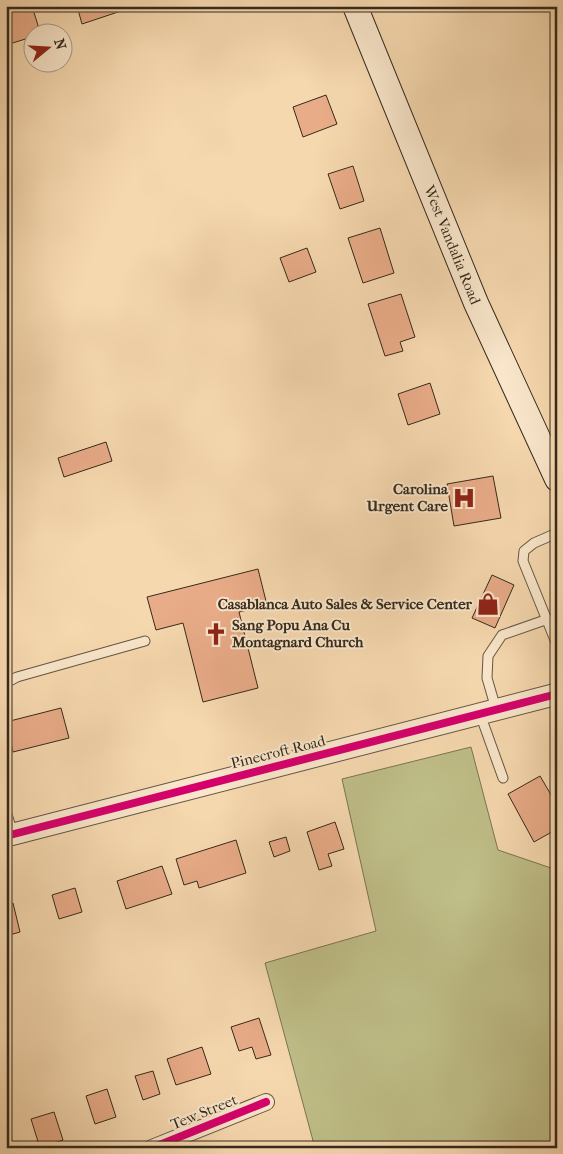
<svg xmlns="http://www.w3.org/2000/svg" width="563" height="1154" viewBox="0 0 563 1154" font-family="'IM FELL French Canon',serif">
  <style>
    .green { fill: #bfbe88; stroke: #7a7452 }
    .building { fill: #e9ac88; stroke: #352a1c }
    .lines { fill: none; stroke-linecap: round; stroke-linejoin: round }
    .service-casing { stroke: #655641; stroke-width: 11 }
    .minor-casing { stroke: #655641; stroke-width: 18 }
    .tertiary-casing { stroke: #655641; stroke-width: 23 }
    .secondary-casing { stroke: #352a1c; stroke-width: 26 }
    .service { stroke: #f9e6cb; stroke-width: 9 }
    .minor { stroke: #f9e6cb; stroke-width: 16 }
    .tertiary { stroke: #f9e6cb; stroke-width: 21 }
    .secondary { stroke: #f9e6cb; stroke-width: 24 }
    .cycleway-casing { stroke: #f9e6cb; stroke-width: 11 }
    .cycleway { stroke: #d6006c; stroke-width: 8 }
    .labels { text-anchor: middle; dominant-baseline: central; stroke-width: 4; stroke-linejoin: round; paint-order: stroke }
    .street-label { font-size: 15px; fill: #352a1c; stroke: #f9e6cb }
    .poi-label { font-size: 15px; font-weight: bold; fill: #352a1c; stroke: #f9e6cb; text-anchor: end }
  </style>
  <rect width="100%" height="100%" fill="#f6d8af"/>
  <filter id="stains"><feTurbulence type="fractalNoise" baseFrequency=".004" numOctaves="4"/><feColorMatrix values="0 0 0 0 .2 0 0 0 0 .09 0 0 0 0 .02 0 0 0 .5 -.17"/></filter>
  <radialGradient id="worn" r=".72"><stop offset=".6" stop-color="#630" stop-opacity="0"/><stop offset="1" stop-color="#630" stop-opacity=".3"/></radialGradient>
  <polygon class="green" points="471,747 498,850 554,869 557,869 557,1148 315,1148 265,963 376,931 342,779"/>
  <g class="building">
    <polygon points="27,6 32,6 40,32 32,32 32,37 6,45 6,13"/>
    <polygon points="77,6 119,6 121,11 82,24"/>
    <polygon points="326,95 337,124 303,137 293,107"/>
    <polygon points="353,166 364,201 340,209 328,174"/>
    <polygon points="380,228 394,273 363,283 348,238"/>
    <polygon points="307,248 316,272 289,282 280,258"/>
    <polygon points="401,294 415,337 400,342 403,351 385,356 368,304"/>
    <polygon points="430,383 440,414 408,425 398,394"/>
    <polygon points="106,442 112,461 64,477 58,458"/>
    <polygon points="493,476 501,518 454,526 447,484"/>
    <polygon points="258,569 267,605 239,612 258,688 203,702 183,623 156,630 147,597"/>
    <polygon points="492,575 514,585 495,628 472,618"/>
    <polygon points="61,708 69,738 13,752 6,722"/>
    <polygon points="540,776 557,805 557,829 534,842 508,794"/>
    <polygon points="335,822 344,849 328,854 332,866 319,870 307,832"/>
    <polygon points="286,837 290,851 274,857 269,842"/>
    <polygon points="236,840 246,873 199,888 197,881 184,885 176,859"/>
    <polygon points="162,866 172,894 126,909 117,881"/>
    <polygon points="75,888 82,912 59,919 52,895"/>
    <polygon points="13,903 20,932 6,936 6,905"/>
    <polygon points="259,1018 271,1055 256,1059 252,1047 239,1051 231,1027"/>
    <polygon points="202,1047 211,1074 176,1085 167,1059"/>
    <polygon points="153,1071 160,1094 143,1100 135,1076"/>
    <polygon points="107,1089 116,1117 95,1124 86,1096"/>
    <polygon points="54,1112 63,1140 40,1148 31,1119"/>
  </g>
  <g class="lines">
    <defs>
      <g id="service">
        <polyline points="557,533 534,543 524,551 523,561 557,645"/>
        <polyline points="6,683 17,677 145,641"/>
        <polyline points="496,709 487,678 488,656 502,635 548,619"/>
        <polyline points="480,714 503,778"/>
        <polyline points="6,811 13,834"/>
      </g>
      <polyline id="minor" points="152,1148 266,1102"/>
      <polyline id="tertiary" points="6,836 557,694"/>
      <g id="secondary">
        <path id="s1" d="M355,6L476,303L557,479"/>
      </g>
    </defs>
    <use href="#service" class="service-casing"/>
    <use href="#minor" class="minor-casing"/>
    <use href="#tertiary" class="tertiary-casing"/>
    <use href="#secondary" class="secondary-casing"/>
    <use href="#service" class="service"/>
    <use href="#minor" class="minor"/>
    <use href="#tertiary" class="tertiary"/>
    <use href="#secondary" class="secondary"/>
    <defs>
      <g id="cycleway">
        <polyline points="6,836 557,694"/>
        <polyline points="152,1148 266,1102"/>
      </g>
    </defs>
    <use href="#cycleway" class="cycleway-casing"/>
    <use href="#cycleway" class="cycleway"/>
  </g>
  <defs>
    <symbol id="hospital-bare" viewBox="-9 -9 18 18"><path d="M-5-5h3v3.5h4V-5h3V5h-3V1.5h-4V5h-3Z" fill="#8f2418" stroke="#f9e6cb" stroke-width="2.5" paint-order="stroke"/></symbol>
    <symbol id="shop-bare" viewBox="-9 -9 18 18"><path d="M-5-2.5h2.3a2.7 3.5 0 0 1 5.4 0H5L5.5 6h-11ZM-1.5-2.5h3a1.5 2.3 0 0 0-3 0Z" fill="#8f2418" stroke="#f9e6cb" stroke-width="2.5" paint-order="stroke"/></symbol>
    <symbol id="church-bare" viewBox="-9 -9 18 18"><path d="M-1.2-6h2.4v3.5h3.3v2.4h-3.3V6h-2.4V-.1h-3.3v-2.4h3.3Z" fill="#8f2418" stroke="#f9e6cb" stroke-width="2.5" paint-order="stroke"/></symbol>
  </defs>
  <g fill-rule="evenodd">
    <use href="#hospital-bare" x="448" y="482" width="32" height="32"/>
    <use href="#shop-bare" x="472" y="588" width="32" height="32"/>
    <use href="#church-bare" x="200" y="618" width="32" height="32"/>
  </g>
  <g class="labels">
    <g class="street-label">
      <text stroke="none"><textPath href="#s1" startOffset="258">West Vandalia Road</textPath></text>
      <text transform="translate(278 752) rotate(-14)">Pinecroft Road</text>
      <text transform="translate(204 1112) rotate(-22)">Tew Street</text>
    </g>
    <g class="poi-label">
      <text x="448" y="489">Carolina<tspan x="448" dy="17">Urgent Care</tspan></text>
      <text x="472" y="604">Casablanca Auto Sales &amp; Service Center</text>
      <text x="232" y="625" text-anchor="start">Sang Popu Ana Cu<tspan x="232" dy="17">Montagnard Church</tspan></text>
    </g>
  </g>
  <rect width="563" height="1154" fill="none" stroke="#f6d8af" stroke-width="25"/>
  <rect x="8" y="8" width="548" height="1139" fill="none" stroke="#352a1c" stroke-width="2.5"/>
  <rect x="12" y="12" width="538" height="1129" fill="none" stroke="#352a1c"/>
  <g transform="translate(48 48) rotate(72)"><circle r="24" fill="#f9e6cb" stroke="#ab9b85"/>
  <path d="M0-4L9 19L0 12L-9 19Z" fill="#8f2418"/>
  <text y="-8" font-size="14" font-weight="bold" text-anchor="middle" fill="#352a1c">N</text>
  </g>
  <rect width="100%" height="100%" filter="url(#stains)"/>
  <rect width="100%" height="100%" fill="url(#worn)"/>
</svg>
